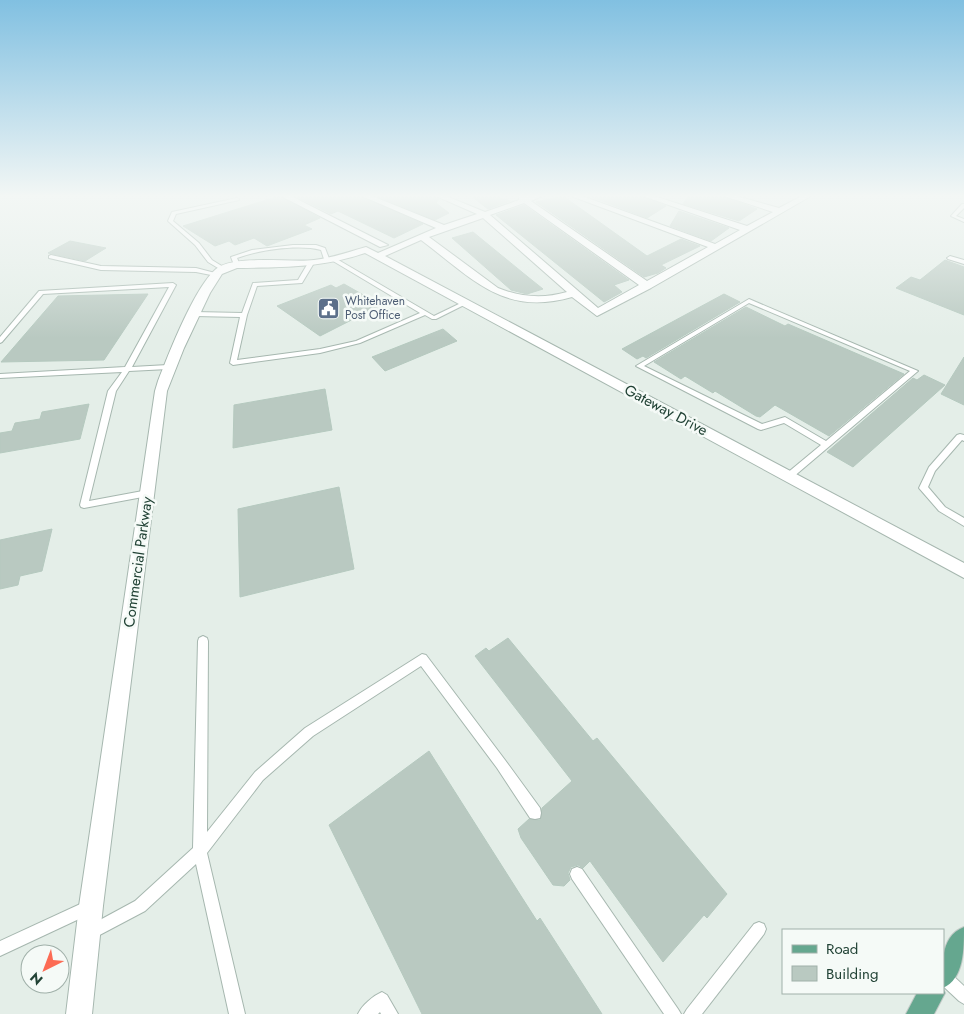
<svg xmlns="http://www.w3.org/2000/svg" width="964" height="1014" viewBox="0 0 964 1014" font-family="Jost,sans-serif">
  <style>
    .building { fill: #b9c9c1; stroke: #b5c9bf }
    .lines { fill: none; stroke-linecap: round; stroke-linejoin: round }
    .lane-casing { stroke: #a6b7af; stroke-width: 2 }
    .street-casing { stroke: #a6b7af; stroke-width: 2 }
    .primary-casing { stroke: #c1cac6; stroke-width: 2 }
    .lane { fill: #fff; fill-rule: evenodd }
    .street { fill: #fff; fill-rule: evenodd }
    .primary { fill: #65a78f; fill-rule: evenodd }
    .labels { text-anchor: middle; dominant-baseline: central; stroke-width: 5; stroke-linejoin: round; paint-order: stroke }
    .far-service-label { font-size: 12px; fill: #4e5e75; stroke: #f5faf7; text-anchor: start }
    .street-label { font-size: 15px; fill: #214235; stroke: #f5faf7 }
  </style>
  <rect width="100%" height="100%" fill="#e4eee8"/>
  <g class="building">
    <polygon points="279,196 320,218 304,225 312,229 267,246 254,238 235,245 229,241 215,246 183,226"/>
    <polygon points="295,196 360,196 423,224 394,238 338,211 331,214"/>
    <polygon points="376,196 434,196 439,199 436,203 449,213 435,220"/>
    <polygon points="471,196 495,196 510,201 488,209"/>
    <polygon points="563,196 647,256 681,239 700,246 661,265 666,268 658,273 644,277 536,202"/>
    <polygon points="589,196 641,196 666,206 647,218"/>
    <polygon points="688,196 722,196 757,209 739,221 683,204"/>
    <polygon points="524,205 629,280 614,285 622,292 604,302 496,215"/>
    <polygon points="679,211 729,228 711,241 670,226"/>
    <polygon points="473,232 528,277 543,289 527,294 511,290 452,238"/>
    <polygon points="70,241 106,248 85,261 48,253"/>
    <polygon points="945,260 964,267 964,315 896,288 911,277 920,280"/>
    <polygon points="344,284 381,305 320,336 277,306 331,285 336,288"/>
    <polygon points="148,294 104,360 1,362 58,296"/>
    <polygon points="724,294 740,302 646,358 643,356 637,359 622,349"/>
    <polygon points="746,307 785,326 788,324 904,374 829,436 775,405 760,417 756,416 715,391 713,393 685,376 681,379 654,362"/>
    <polygon points="443,329 457,341 385,371 372,357"/>
    <polygon points="964,357 964,405 941,394"/>
    <polygon points="924,375 945,385 853,467 827,452 913,378 917,380"/>
    <polygon points="325,389 332,430 233,448 234,405"/>
    <polygon points="89,404 80,439 0,453 0,433 12,431 15,423 40,419 42,412"/>
    <polygon points="339,487 354,569 240,597 238,509"/>
    <polygon points="52,529 42,571 20,576 18,585 0,589 0,540"/>
    <polygon points="508,638 593,741 597,738 727,894 707,918 704,915 663,962 590,861 583,868 578,865 571,867 568,873 570,880 564,886 553,885 521,838 518,829 529,819 540,820 542,808 572,781 475,656 486,648 489,651"/>
    <polygon points="429,751 521,896 537,921 540,918 602,1014 422,1014 329,825"/>
  </g>
  <g class="lines">
    <defs>
      <g id="lane">
        <polygon points="237,198 239,199 239,200 176,214 173,221 199,243 212,260 225,268 226,269 223,271 208,262 195,245 168,221 172,212"/>
        <polygon points="962,204 964,204 964,208 956,216 964,219 964,222 951,216"/>
        <path d="M293,245H316L325,248L330,261L325,262L321,250C298,244 259,250 237,258L240,265L237,267L234,265L231,257L252,250Z"/>
        <polygon points="51,255 101,266 196,268 219,274 216,276 196,272 101,270 49,258 49,256"/>
        <polygon points="950,256 964,260 964,264 948,259 947,258"/>
        <polygon points="335,258 434,316 463,302 468,303 436,319 432,319 425,315 360,343 320,353 233,365 230,363 240,317 195,316 192,314 195,312 242,313 253,283 298,280 308,263 311,261 314,263 302,283 257,286 247,315 237,360 320,349 356,341 420,313 333,261 333,259"/>
        <polygon points="173,283 176,285 132,367 168,365 171,367 168,369 129,371 116,391 89,501 148,490 152,493 148,496 84,508 81,507 80,505 108,391 122,372 0,378 0,374 125,367 169,287 43,294 2,342 0,343 0,337 39,291"/>
        <path d="M749,299L918,371L792,478H786L785,476L786,474L821,445L784,423L761,430L758,429L636,366ZM749,303L910,371L826,441L785,417L762,424L644,366Z"/>
        <polygon points="960,434 964,435 964,441 962,440 935,471 928,487 945,507 964,518 964,526 939,511 919,488 929,467 957,435"/>
        <polygon points="203,636 207,638 208,641 207,832 255,772 305,728 422,654 426,655 505,760 540,808 541,813 540,818 535,819 530,818 497,768 421,666 313,736 263,780 207,853 245,1014 229,1014 196,864 145,911 92,939 87,937 85,932 87,927 135,901 193,848 198,641 199,638"/>
        <polygon points="577,867 582,869 678,1009 681,1014 664,1014 572,879 570,874 572,869"/>
        <polygon points="89,900 94,902 96,907 94,912 0,956 0,941"/>
        <polygon points="759,922 764,924 766,929 764,934 702,1014 684,1014 687,1009 754,924"/>
        <polygon points="943,969 948,971 964,986 964,1004 959,1001 943,986"/>
        <path d="M382,992L387,995L398,1014H381L380,1012L378,1014H358C362,1005 373,996 382,992Z"/>
      </g>
      <g id="street">
        <polygon points="281,196 291,196 388,245 380,247"/>
        <path d="M362,196H372L444,225L477,214L436,196H446L485,212L519,200V196H542L531,201L647,281L708,247L571,196H582L715,244L740,230L643,196H654L747,226L773,212L724,196H736L779,208L802,196H811L651,288L597,316L572,297C503,317 472,278 421,240L385,256L964,563V578L365,253C321,268 283,267 237,268L222,274L210,293L184,348L167,391L103,906L92,1014H66L79,906L155,391L158,381C169,353 194,288 216,269C235,254 290,263 314,260C332,258 348,252 366,247L378,253L436,228ZM524,203L639,285L598,308L490,215ZM483,218L567,292C543,299 520,297 498,288L429,237Z"/>
      </g>
      <path id="primary" d="M964,927C964,949 964,979 943,988L945,993L934,1014H906L917,993H943C943,969 938,937 964,927Z"/>
    </defs>
    <use href="#lane" class="lane-casing"/>
    <use href="#street" class="street-casing"/>
    <use href="#primary" class="primary-casing"/>
    <use href="#lane" class="lane"/>
    <use href="#street" class="street"/>
    <use href="#primary" class="primary"/>
  </g>
  <linearGradient id="sky" x2="0" y2="1"><stop stop-color="#81c0e1"/><stop offset="0.58" stop-color="#f3f7f5"/><stop offset="1" stop-color="#f3f7f5" stop-opacity="0"/></linearGradient>
  <rect width="964" height="338" fill="url(#sky)"/>
  <defs>
    <symbol id="civic-square" viewBox="-11 -11 22 22"><rect x="-9" y="-9" width="18" height="18" rx="4" fill="#5c6f8a" stroke="#f5faf7"/><path d="M-.6-6.5H3V-4.5H.6V-3L4-1V1h2V6H-6V1h2V-1L-.6-3ZM-1.2 2.5V6h2.4V2.5Z" fill="#fff"/></symbol>
  </defs>
  <g fill-rule="evenodd">
    <use href="#civic-square" x="316" y="296" width="25" height="25"/>
  </g>
  <g class="labels">
    <g class="far-service-label">
      <text x="345" y="301">Whitehaven<tspan x="345" dy="14">Post Office</tspan></text>
    </g>
    <g class="street-label">
      <text transform="translate(666 410) rotate(28)">Gateway Drive</text>
      <text transform="translate(138 562) rotate(-82)">Commercial Parkway</text>
    </g>
  </g>
  <rect x="782" y="929" width="162" height="65" fill="#f5faf7" stroke="#a0b0a9"/>
  <rect x="792" y="945" width="25" height="8" fill="#65a78f" stroke="#a0b0a9"/>
  <text x="826" y="954" font-size="15" fill="#214235">Road</text>
  <rect x="792" y="966" width="25" height="15" fill="#b9c9c1" stroke="#a0b0a9"/>
  <text x="826" y="979" font-size="15" fill="#214235">Building</text>
  <g transform="translate(45 969) rotate(222)"><circle r="24" fill="#f5faf7" stroke="#a0b0a9"/>
  <path d="M0-4L9 19L0 12L-9 19Z" fill="#fc6b54"/>
  <text y="-8" font-size="14" font-weight="bold" text-anchor="middle" fill="#214235">N</text>
  </g>
</svg>
